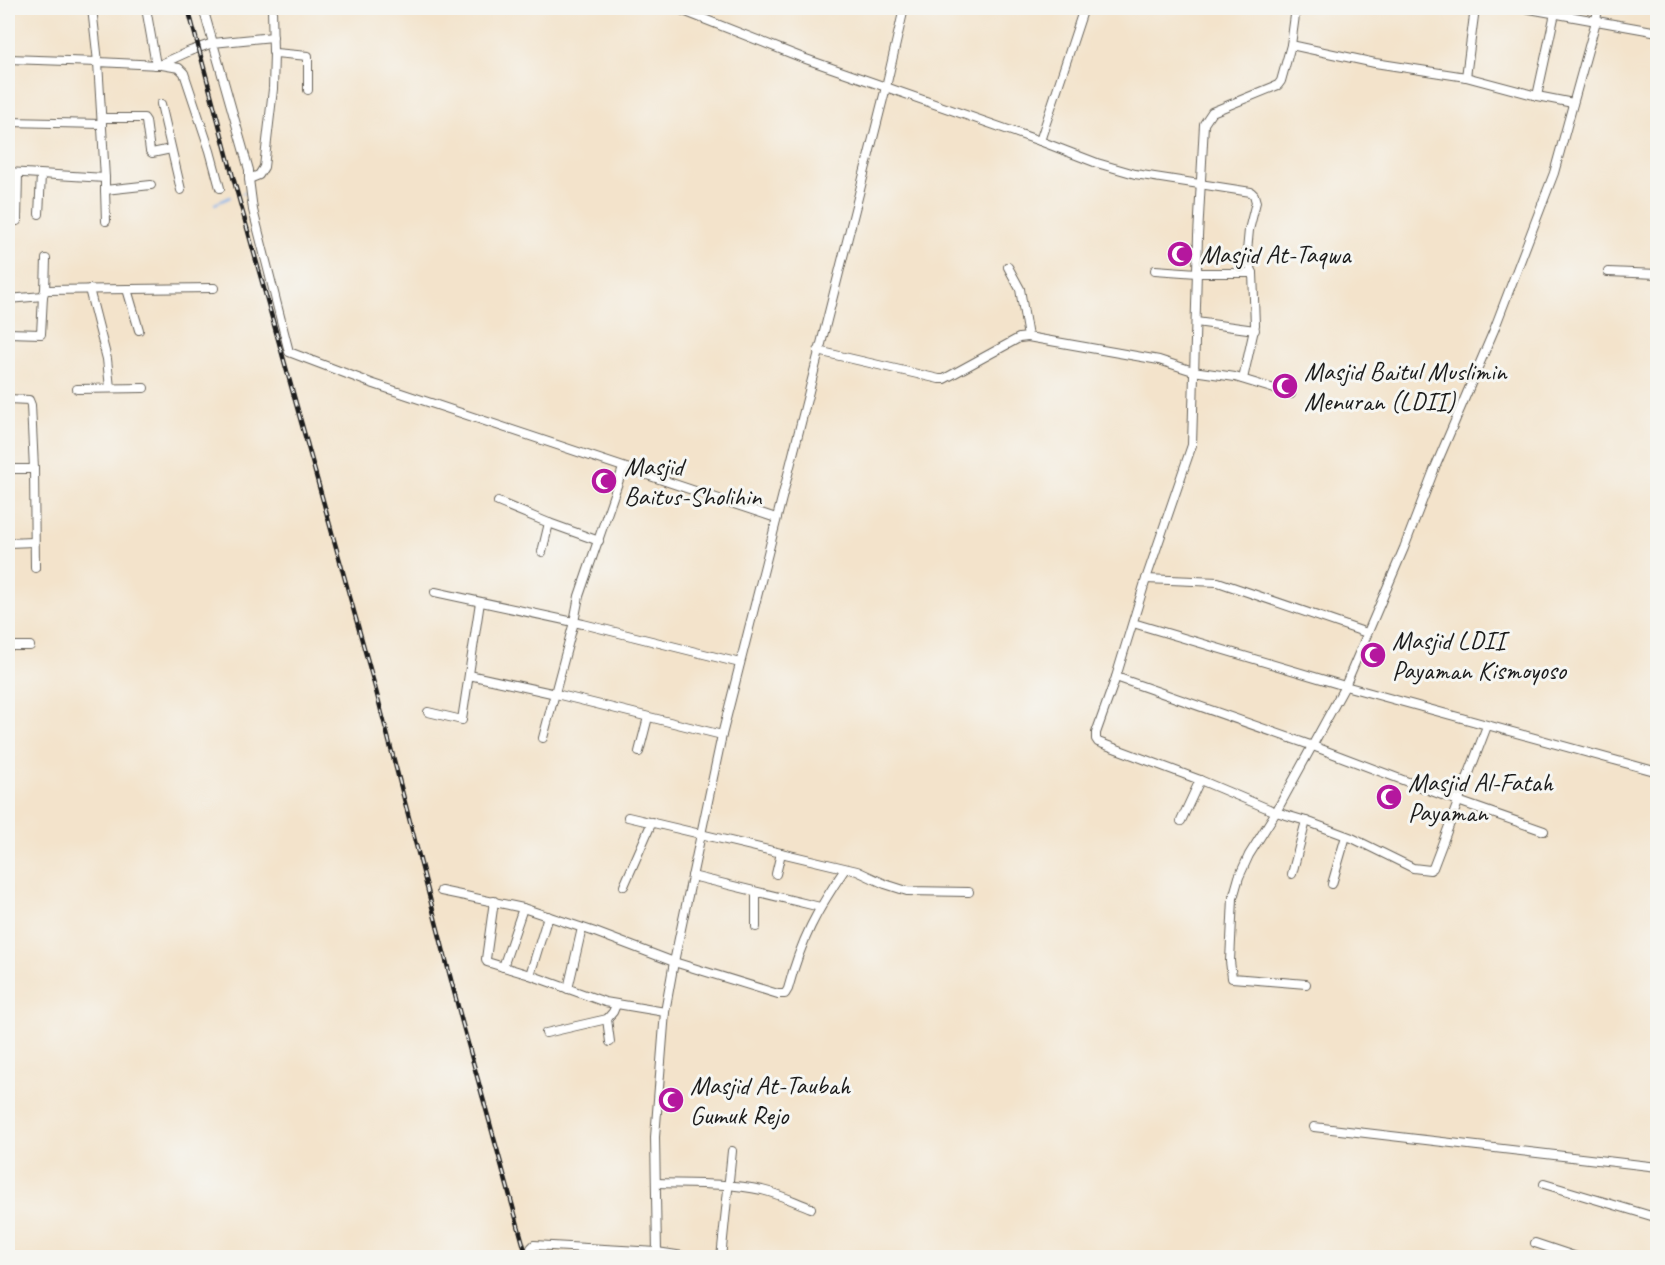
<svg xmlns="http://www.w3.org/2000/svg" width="1665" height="1265" viewBox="0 0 1665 1265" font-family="Caveat,sans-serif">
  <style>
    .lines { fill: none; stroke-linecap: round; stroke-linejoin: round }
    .stream { stroke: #84b3ee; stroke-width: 2 }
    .minor-casing { stroke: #676259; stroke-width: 10 }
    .minor { stroke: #fff; stroke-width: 8 }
    .rail-casing { stroke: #1c1c1c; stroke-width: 4.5 }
    .rail { stroke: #f6f6f2; stroke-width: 2; stroke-dasharray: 7; stroke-linecap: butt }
    .labels { text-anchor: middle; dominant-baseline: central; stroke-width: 6; stroke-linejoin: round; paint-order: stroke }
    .poi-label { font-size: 26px; fill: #1c1c1c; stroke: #f6f6f2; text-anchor: start }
  </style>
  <rect width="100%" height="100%" fill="#f6f6f2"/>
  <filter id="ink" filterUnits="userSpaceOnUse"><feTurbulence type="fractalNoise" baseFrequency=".0167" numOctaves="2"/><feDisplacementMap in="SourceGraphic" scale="12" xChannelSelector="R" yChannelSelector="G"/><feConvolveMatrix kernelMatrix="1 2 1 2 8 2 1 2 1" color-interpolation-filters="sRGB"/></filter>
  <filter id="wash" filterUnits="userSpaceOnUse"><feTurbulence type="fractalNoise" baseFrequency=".008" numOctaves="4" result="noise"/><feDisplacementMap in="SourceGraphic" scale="24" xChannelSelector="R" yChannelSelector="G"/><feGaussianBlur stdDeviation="1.35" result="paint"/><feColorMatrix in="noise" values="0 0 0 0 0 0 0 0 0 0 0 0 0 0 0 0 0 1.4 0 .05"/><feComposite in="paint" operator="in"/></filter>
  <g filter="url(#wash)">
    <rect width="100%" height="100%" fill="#f3e3cb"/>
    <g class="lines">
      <g class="stream">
        <polyline points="243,193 246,192"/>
        <polyline points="215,204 230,197"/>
      </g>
    </g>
  </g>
  <g filter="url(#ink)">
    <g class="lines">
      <defs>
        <g id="minor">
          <polyline points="146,8 156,65"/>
          <polyline points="272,8 273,52 275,53 308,56 308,90"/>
          <polyline points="676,8 803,58 1040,141 1097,163 1135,174 1251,192 1254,195 1256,202 1249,230 1247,251 1248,261 1253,273 1255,325 1243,379"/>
          <polyline points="1296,8 1291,45 1281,81 1278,85 1212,112 1204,124 1198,236 1192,445 1146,579 1116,677 1096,733 1096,739 1098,742 1200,780 1276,812 1306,821 1352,838 1413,868 1430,870 1433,868 1487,726"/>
          <polyline points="1524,8 1658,32"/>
          <polyline points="204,12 218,8"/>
          <polyline points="273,37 213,43 249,170 249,179 253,210 289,352 371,383 776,518"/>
          <polyline points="1291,45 1375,63 1466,77 1537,96 1573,103"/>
          <polyline points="8,59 98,62 92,8"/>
          <polyline points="162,65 179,68 184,73 210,151 220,188"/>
          <polyline points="1466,77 1475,8"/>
          <polyline points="1537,96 1555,13"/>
          <polyline points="161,104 181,190"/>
          <polyline points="102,118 144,118 146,121 150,151 152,153 171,149"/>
          <polyline points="8,122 102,124"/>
          <polyline points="1040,141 1084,8"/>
          <polyline points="8,172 105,178 98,62 159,65 190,51 213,43 203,8"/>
          <polyline points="105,178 105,190 151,185"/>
          <polyline points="249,179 259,175 264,167 273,89 274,53"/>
          <polyline points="105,190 106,221"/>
          <polyline points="39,214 41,175"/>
          <polyline points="17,221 18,173"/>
          <polyline points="1008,267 1020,289 1028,337 1159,360 1193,371 1235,377 1291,394"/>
          <polyline points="1155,270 1197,273 1253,273"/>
          <polyline points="1608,272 1658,274"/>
          <polyline points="89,289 107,359 110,388"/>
          <polyline points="127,289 139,330"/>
          <polyline points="45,290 46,259"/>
          <polyline points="8,299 43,296"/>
          <polyline points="1196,322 1255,330"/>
          <polyline points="8,333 41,334 43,296 45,290 214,288"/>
          <polyline points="818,351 939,379 944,379 1019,338 1028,337"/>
          <polyline points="77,389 144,388"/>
          <polyline points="8,399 29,400 31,405 34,469 35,568"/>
          <polyline points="8,469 34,469"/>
          <polyline points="498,502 549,523 599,541"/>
          <polyline points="8,543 34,542"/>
          <polyline points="542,552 549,523"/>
          <polyline points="1146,579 1218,582 1367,633"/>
          <polyline points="435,592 583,624 740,663"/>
          <polyline points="1133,623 1345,686 1658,772"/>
          <polyline points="8,646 30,646"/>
          <polyline points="469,675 556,694 722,735"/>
          <polyline points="1116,677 1313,746 1458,801 1544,831"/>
          <polyline points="428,712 462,720 480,602"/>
          <polyline points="543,738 574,622 579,596 623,468"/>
          <polyline points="639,752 648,717"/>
          <polyline points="628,817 857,871 885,884 907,891 969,892"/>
          <polyline points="1181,821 1200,780"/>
          <polyline points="776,874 781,853"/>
          <polyline points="1292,874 1306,821"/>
          <polyline points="692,876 820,907"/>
          <polyline points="1332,884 1346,836"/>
          <polyline points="624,886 652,822"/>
          <path d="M441,891L523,908L595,932L674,962L778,994H785L788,989C801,940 817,910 845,869"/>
          <polyline points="494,901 486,959 487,962 530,975 605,1002 665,1012"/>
          <polyline points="756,927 756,892"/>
          <polyline points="503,967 523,908"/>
          <polyline points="530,975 548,916"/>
          <polyline points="1306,984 1232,978 1230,961 1233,898 1239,877 1249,855 1276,812 1345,686 1404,548 1434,470 1494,330 1554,173 1596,21 1598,8"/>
          <polyline points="568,989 582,928"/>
          <polyline points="607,1019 610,1042"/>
          <polyline points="546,1033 607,1019 613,1012 616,1005"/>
          <polyline points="1314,1127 1658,1167"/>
          <path d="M656,1183C691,1184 728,1183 762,1190C779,1194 795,1202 811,1208"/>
          <polyline points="1544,1184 1658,1218"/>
          <polyline points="1535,1243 1580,1258"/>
          <polyline points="657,1252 655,1137 665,1012 674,962 722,735 886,87 904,8"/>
          <polyline points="534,1258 531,1248 534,1245 657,1252 696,1258"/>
          <polyline points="721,1258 732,1151"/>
          <polyline points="1656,1258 1658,1255"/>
        </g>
      </defs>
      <use href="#minor" class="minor-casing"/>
      <use href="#minor" class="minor"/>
      <defs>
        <polyline id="rail" points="188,8 237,192 375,687 462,1022 527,1258"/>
      </defs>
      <use href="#rail" class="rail-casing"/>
      <use href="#rail" class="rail"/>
    </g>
  </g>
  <defs>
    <symbol id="mosque-disc" viewBox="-11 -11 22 22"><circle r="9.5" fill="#b5179e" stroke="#f6f6f2"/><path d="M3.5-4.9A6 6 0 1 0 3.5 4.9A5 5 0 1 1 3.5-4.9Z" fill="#fff"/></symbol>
  </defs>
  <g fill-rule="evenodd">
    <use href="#mosque-disc" x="1165" y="239" width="30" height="30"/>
    <use href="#mosque-disc" x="1270" y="371" width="30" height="30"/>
    <use href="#mosque-disc" x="589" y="466" width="30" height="30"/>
    <use href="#mosque-disc" x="1358" y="640" width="30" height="30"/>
    <use href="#mosque-disc" x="1374" y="782" width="30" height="30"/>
    <use href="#mosque-disc" x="656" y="1085" width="30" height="30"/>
  </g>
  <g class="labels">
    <g class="poi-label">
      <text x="1200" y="254">Masjid At-Taqwa</text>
      <text x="1304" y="371">Masjid Baitul Muslimin<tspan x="1304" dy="30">Menuran (LDII)</tspan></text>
      <text x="624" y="466">Masjid<tspan x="624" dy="30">Baitus-Sholihin</tspan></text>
      <text x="1392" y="640">Masjid LDII<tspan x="1392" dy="30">Payaman Kismoyoso</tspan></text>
      <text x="1408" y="782">Masjid Al-Fatah<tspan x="1408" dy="30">Payaman</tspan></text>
      <text x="690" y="1085">Masjid At-Taubah<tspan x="690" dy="30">Gumuk Rejo</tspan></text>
    </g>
  </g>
  <rect width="1665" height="1265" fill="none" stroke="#f6f6f2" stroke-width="30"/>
</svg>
